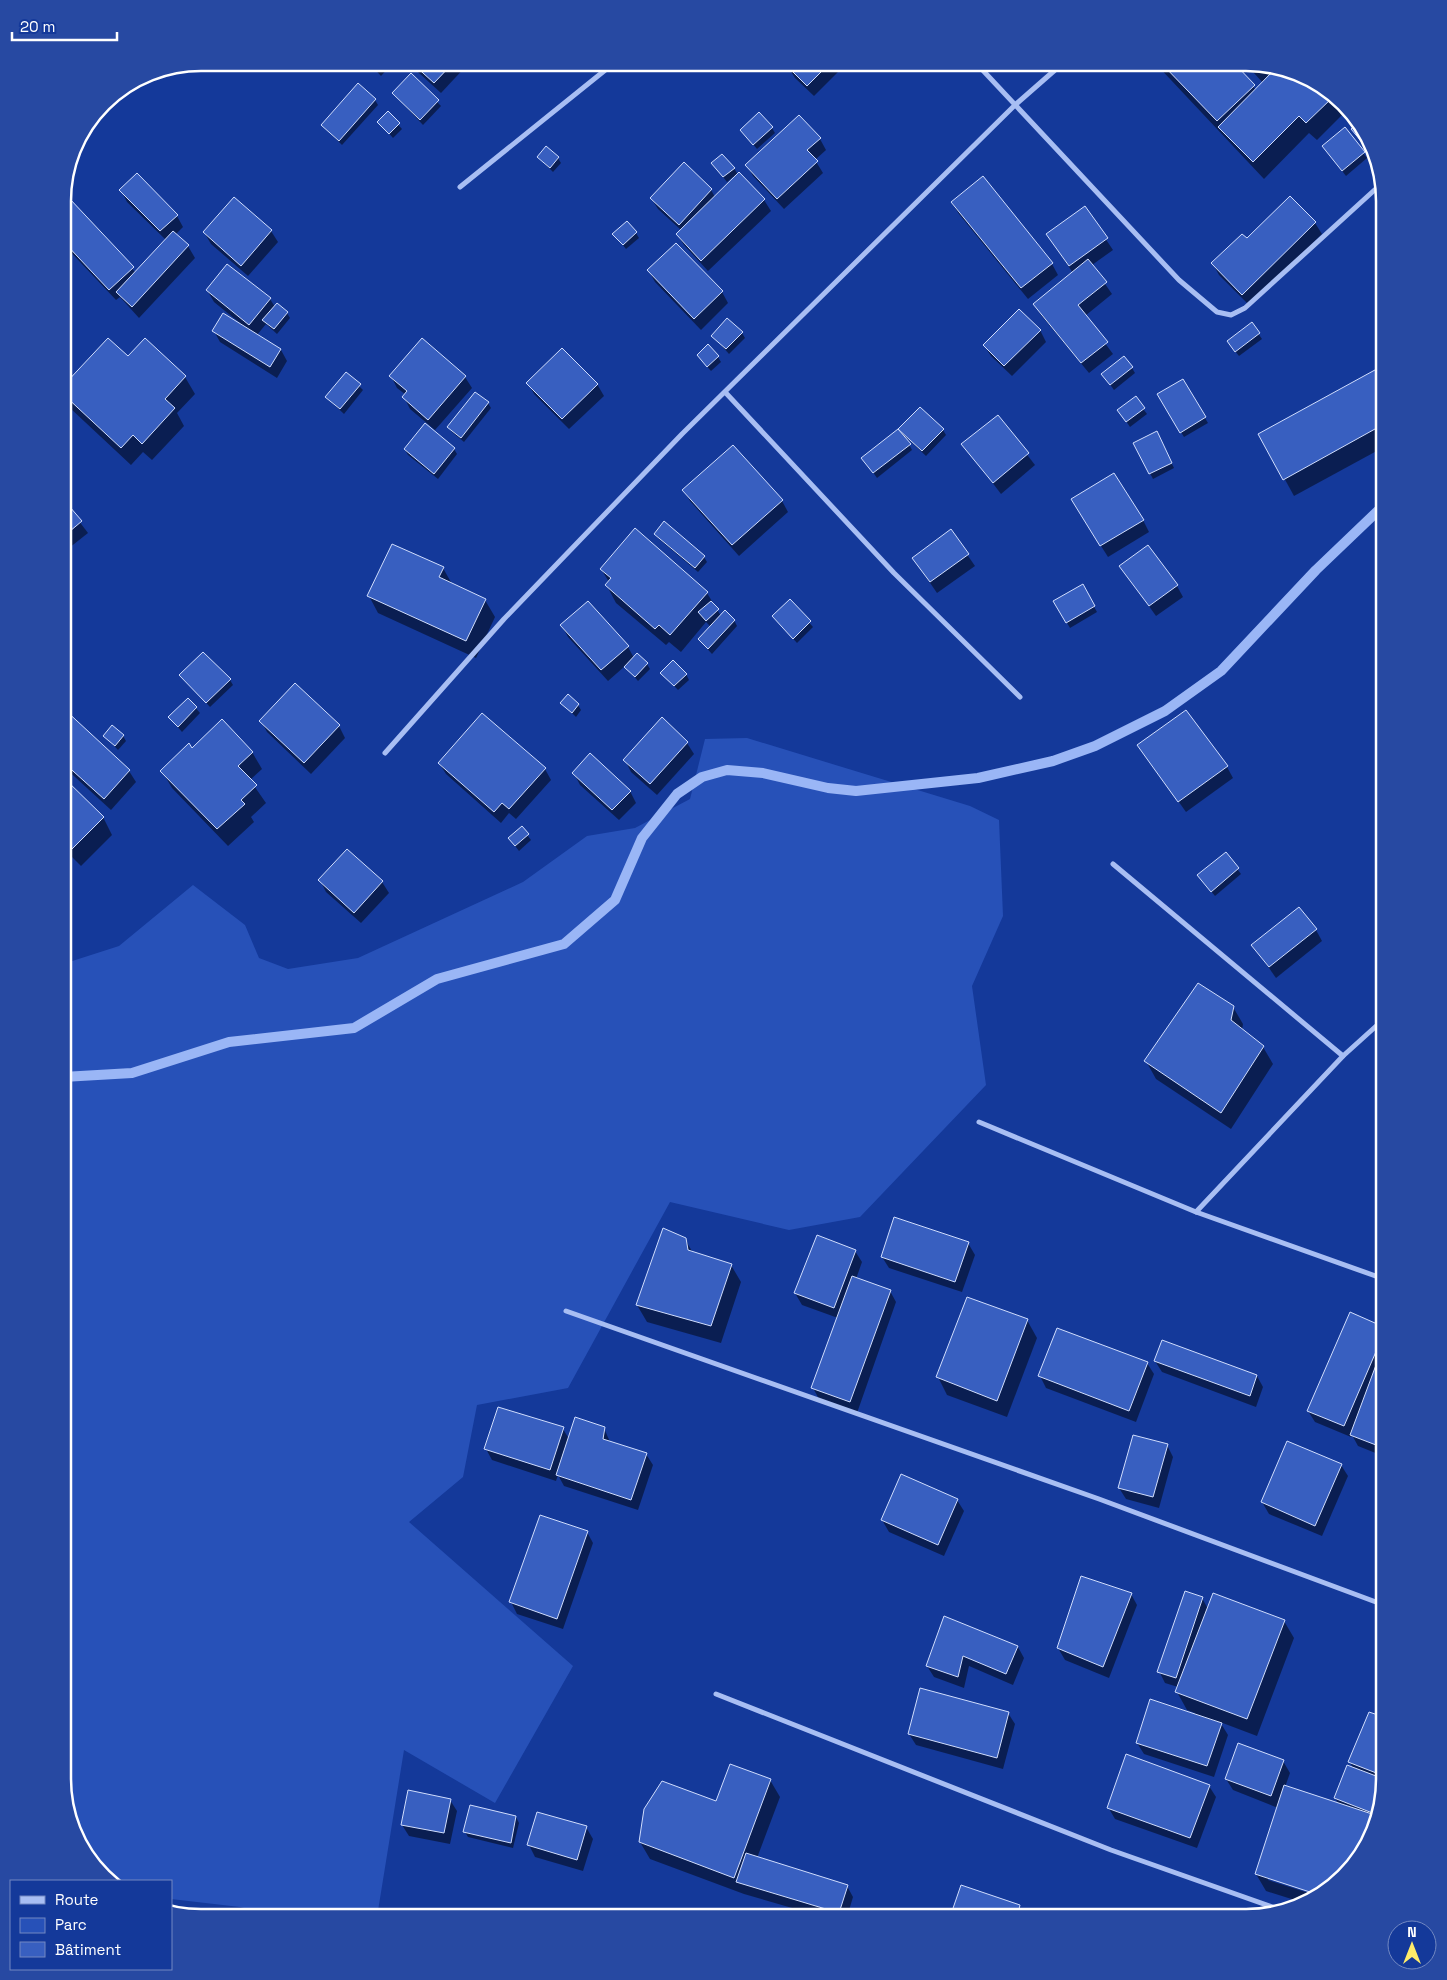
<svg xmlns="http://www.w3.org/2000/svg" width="1447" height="1980" viewBox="0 0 1447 1980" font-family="'Space Grotesk',sans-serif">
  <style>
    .green { fill: #2751b8 }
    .shadow { fill: #0007 }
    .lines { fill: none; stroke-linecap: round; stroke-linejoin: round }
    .stream { stroke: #9ab6f6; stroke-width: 10 }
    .building { fill: #385fc0; stroke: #d0ddfd }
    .street { stroke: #a8bef3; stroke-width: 5 }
    .rim { fill: none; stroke: #fff; stroke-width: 2.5 }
  </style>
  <rect width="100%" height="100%" fill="#14399a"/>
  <polygon class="green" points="747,738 970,806 999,820 1003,916 972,986 986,1085 860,1217 789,1230 670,1202 568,1388 477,1405 463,1477 409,1522 573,1666 495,1803 404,1750 377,1917 278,1917 240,1907 171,1899 171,1881 114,1881 81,1848 63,1778 63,964 119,946 193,885 245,925 259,958 288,969 358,958 523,882 587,836 635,828 690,799 705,739"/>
  <g class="shadow">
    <polygon points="369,63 393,63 381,76"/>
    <polygon points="408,63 469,63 441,93"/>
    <polygon points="793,63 847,63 814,96 795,78 788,67"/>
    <polygon points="900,63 913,63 908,69"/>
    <polygon points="1155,63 1232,63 1256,90 1263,83 1245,63 1254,63 1315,81 1344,113 1317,140 1309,133 1264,179"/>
    <polygon points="411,75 441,106 423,125 393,93"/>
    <polygon points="375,100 378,105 342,145 322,125"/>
    <polygon points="388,113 402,129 393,138 379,122"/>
    <polygon points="1358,125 1367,137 1370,151 1356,134"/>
    <polygon points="772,128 775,133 757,149 741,130"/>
    <polygon points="1345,129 1367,158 1346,176 1323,146"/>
    <polygon points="820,139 826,150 815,160 823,173 784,209 753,176 747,165"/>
    <polygon points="538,157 558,158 561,163 553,172"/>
    <polygon points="684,164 711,190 715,197 735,178 733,177 727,182 713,164 734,168 738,175 764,200 771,211 708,271 684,245 677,234 681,230 658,209 651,198"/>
    <polygon points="121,190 177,216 183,227 175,235 188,246 195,258 139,318 120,297 116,300 63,244 63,205 69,200 136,273 166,240 127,202"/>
    <polygon points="234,198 271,231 278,242 248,276 211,244 204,232"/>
    <polygon points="1290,198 1315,223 1322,234 1249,305 1219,275 1213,264 1247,240"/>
    <polygon points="952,203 1052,264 1058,275 1028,299 959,214"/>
    <polygon points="1085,208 1113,250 1092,265 1112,294 1085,316 1113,354 1089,373 1041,315 1035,304 1073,273 1047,234"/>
    <polygon points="636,233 639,238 626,249 614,234"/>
    <polygon points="649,271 722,292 728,303 701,330 655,282"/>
    <polygon points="207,290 270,299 275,307 287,313 290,318 277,334 266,324 257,335 281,350 287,361 277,378 220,342 214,331 240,323 214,302"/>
    <polygon points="1251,323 1262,339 1239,356 1231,346"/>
    <polygon points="1040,330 1046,342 1012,376 991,356 984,345"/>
    <polygon points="742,333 745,338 729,354 713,336"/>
    <polygon points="108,340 128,358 145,340 185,377 195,394 177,413 184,426 152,460 143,452 131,465 70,408 63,395 63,388"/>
    <polygon points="422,340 465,377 472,388 435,430 410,409 404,397 406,395 397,388 391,376"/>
    <polygon points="698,356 718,357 721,362 711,371"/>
    <polygon points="1384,366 1384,447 1294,496 1260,434"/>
    <polygon points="1132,368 1135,373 1114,390 1103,375"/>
    <polygon points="346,373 363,390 344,414 326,397"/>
    <polygon points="1183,381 1208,423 1184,437 1159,395"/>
    <polygon points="528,383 597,384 604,396 569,429 534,394"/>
    <polygon points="1135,398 1147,414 1130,427 1122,415"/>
    <polygon points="488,403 491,408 464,442 452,432 449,427"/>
    <polygon points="998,417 1035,465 1001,494 963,444"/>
    <polygon points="425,425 454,449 457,454 438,479 408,455 405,450"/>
    <polygon points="899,430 943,430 946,435 926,456 905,436 912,450 877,478 863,458"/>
    <polygon points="1159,438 1174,468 1153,479 1135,444"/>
    <polygon points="684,490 782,501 788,512 739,556 690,501"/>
    <polygon points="63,500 88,533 64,552 63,551"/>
    <polygon points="1079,511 1143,520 1149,532 1108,557"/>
    <polygon points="951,531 975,566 937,593 913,558"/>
    <polygon points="656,534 704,557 707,562 698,572 659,539"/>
    <polygon points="1121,567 1177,586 1183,597 1156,616"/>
    <polygon points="443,568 452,584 485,600 495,617 476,658 378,613 369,596"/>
    <polygon points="601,569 707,593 721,616 734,620 737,626 712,654 699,640 711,627 706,622 681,652 669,642 666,645 616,603 607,586 609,582"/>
    <polygon points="1082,586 1097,612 1070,628 1055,602"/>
    <polygon points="790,601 813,627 797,643 773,616"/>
    <polygon points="562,626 628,647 634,658 647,664 650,669 638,681 625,666 608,681 568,637"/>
    <polygon points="662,673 686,674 689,680 678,690"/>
    <polygon points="181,675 230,680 233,685 210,707"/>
    <polygon points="188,699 200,713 182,732 170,718"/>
    <polygon points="562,703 578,705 581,710 576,717"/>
    <polygon points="63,710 129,771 136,782 111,810 63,766"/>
    <polygon points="261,721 339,726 345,738 311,774 267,732"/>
    <polygon points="105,736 123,736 126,741 118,750"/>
    <polygon points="687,743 694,754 657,795 631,772 625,760"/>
    <polygon points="1139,746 1227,767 1233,778 1186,812"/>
    <polygon points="192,749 252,752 262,769 250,780 266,803 251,817 254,822 228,846 172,788 162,771"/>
    <polygon points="439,763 545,769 551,780 516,819 509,813 501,823 446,774"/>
    <polygon points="574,773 630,791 636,803 619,820 580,785"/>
    <polygon points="63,779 103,817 112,835 81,866 63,848"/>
    <polygon points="522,828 531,840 519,851 509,838"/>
    <polygon points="347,850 382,882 389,893 361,923 326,892 320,880"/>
    <polygon points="1226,854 1241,874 1215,896 1202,880"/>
    <polygon points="1316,930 1322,941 1276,978 1253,945"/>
    <polygon points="1233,1007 1243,1024 1242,1030 1263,1047 1273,1064 1231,1129 1156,1079 1146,1061"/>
    <polygon points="685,1239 693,1253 731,1265 741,1282 721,1343 647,1322 637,1305"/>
    <polygon points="968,1243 975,1255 962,1292 889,1268 882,1257"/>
    <polygon points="855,1251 862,1262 856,1279 890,1291 896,1302 857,1413 819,1399 813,1388 838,1318 802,1305 795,1293"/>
    <polygon points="1350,1313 1384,1328 1384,1359 1380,1368 1384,1370 1383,1456 1358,1446 1352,1435 1351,1437 1315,1422 1308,1411"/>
    <polygon points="1027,1320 1037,1338 1007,1417 947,1395 938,1377"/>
    <polygon points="1155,1361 1257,1376 1263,1387 1256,1407 1162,1372"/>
    <polygon points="1147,1363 1154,1374 1136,1422 1046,1388 1040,1376"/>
    <polygon points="604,1428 610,1442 646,1454 653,1465 638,1510 564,1486 558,1475 556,1481 492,1460 486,1449 563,1429 569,1439"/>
    <polygon points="1167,1445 1173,1457 1159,1508 1126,1499 1119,1488"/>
    <polygon points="1341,1465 1348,1476 1322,1536 1269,1514 1262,1502"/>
    <polygon points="957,1500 964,1511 944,1556 889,1532 882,1520"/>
    <polygon points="587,1532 593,1543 563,1629 517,1614 511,1602"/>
    <polygon points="1131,1594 1137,1605 1109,1678 1065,1660 1058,1648"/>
    <polygon points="1202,1598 1208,1609 1284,1621 1294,1638 1257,1736 1220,1722 1228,1735 1214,1777 1144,1754 1137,1743 1194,1715 1195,1713 1187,1710 1177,1692 1178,1687 1165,1683 1159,1671"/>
    <polygon points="944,1618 1018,1647 1024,1658 1013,1685 969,1666 964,1688 934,1677 927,1666"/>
    <polygon points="1008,1713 1015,1724 1003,1769 916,1745 909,1734"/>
    <polygon points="1370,1713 1384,1719 1384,1779 1366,1848 1320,1894 1268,1877 1268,1880 1318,1896 1315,1899 1301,1902 1266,1891 1256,1874 1278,1808 1233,1790 1226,1779 1283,1761 1290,1773 1285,1787 1339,1805 1335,1798 1353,1768 1350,1762"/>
    <polygon points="770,1780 780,1797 757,1858 847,1886 853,1897 847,1917 823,1917 744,1894 650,1859 640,1842 717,1803"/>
    <polygon points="1209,1786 1216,1797 1197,1848 1115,1819 1108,1807"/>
    <polygon points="450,1800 457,1811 450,1844 409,1836 402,1825"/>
    <polygon points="516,1817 519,1823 513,1848 468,1837 465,1832"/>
    <polygon points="586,1827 593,1839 583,1871 535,1857 529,1845"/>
    <polygon points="962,1886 1019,1906 1025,1917 951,1917"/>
  </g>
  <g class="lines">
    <polyline class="stream" points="63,1077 132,1073 229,1042 354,1028 437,979 564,944 615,900 642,838 677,794 702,777 727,770 763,773 828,788 856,791 978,778 1053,761 1095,746 1165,711 1221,671 1316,570 1384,505"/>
  </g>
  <g class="building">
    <polygon points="369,63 385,63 378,71"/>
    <polygon points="412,63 453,63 434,83"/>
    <polygon points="791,63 830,63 807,86 787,66"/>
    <polygon points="1161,63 1234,63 1255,85 1217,121"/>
    <polygon points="1247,63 1254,63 1263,65 1255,72"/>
    <polygon points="1275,69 1315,81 1332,98 1306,123 1299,116 1253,162 1218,127"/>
    <polygon points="411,73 439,100 420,120 392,93"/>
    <polygon points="358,83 376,99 339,141 321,125"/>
    <polygon points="388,111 400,123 389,134 377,122"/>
    <polygon points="759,112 773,127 753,145 740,130"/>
    <polygon points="799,115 821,138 807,150 818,161 777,199 745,165"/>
    <polygon points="1357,124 1366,134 1369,144 1366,147 1351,129"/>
    <polygon points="1345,127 1365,152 1342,171 1322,146"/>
    <polygon points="546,146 559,157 550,168 537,157"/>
    <polygon points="722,154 735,168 723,177 711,163"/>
    <polygon points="684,162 712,189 679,225 650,198"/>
    <polygon points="739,172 765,199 701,261 676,234"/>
    <polygon points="137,173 178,215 160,231 119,190"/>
    <polygon points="983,176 1053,263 1021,288 951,202"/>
    <polygon points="1290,196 1316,222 1242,295 1211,263 1242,234 1247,238"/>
    <polygon points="234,197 272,230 241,266 203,232"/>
    <polygon points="69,198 134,267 109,290 63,241 63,203"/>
    <polygon points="1085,206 1108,238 1069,266 1046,234"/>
    <polygon points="627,221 637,232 623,245 612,234"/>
    <polygon points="173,231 189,245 132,307 116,292"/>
    <polygon points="676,243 723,291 694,319 647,270"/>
    <polygon points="1088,259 1107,282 1078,305 1108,342 1081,363 1033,304"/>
    <polygon points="227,264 271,298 249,325 206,290"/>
    <polygon points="277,303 288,312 274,329 262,320"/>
    <polygon points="1019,309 1041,330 1004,366 983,345"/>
    <polygon points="223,313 281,349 270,367 212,331"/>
    <polygon points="727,318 743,332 726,349 711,336"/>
    <polygon points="1252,322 1260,333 1235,352 1227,341"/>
    <polygon points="108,338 128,356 145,338 186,376 165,399 175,408 142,444 133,435 121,448 63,394 63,386"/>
    <polygon points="422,338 466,376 428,420 402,397 407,391 389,376"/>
    <polygon points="708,344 719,356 707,367 697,355"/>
    <polygon points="562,348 598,384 562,419 526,383"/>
    <polygon points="1124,356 1133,367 1110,385 1101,374"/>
    <polygon points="1384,365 1384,424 1283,480 1258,434"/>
    <polygon points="346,372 361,384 340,409 325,397"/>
    <polygon points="1183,379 1206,417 1180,433 1157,394"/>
    <polygon points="475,392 489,402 461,438 447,427"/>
    <polygon points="1136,396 1145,408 1126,422 1117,410"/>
    <polygon points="920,407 944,429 922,451 898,429"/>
    <polygon points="998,415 1029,453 993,483 961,444"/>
    <polygon points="425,423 455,448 434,474 404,449"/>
    <polygon points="898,429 911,444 873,473 861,458"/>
    <polygon points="1157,431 1172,463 1149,474 1133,443"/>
    <polygon points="733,445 783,500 732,545 682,490"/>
    <polygon points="1114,473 1144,520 1100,546 1071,499"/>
    <polygon points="63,499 82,521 63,537"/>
    <polygon points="664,521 705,556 695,568 654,534"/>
    <polygon points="635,528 708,592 670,635 659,625 655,629 605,585 611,578 600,569"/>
    <polygon points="951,529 969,554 930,582 912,558"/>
    <polygon points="392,544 444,567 439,577 486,599 466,641 367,596"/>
    <polygon points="1148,545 1178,585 1149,606 1119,566"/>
    <polygon points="1083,584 1095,606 1066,623 1053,601"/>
    <polygon points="790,599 811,621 793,639 772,616"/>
    <polygon points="588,601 629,646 601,670 560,625"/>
    <polygon points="711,601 719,609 706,621 698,612"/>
    <polygon points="725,610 735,620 708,649 698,639"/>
    <polygon points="203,652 231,679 206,703 179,675"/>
    <polygon points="637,653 648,663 635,677 624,667"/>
    <polygon points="673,660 687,674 674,686 660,673"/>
    <polygon points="295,683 340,725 304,763 259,721"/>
    <polygon points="568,694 579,704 572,713 560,703"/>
    <polygon points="188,698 197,707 178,727 168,717"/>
    <polygon points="63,708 130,770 104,799 63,762"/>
    <polygon points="1186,710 1228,766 1178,802 1137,745"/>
    <polygon points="482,713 546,768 509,809 502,803 494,812 438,763"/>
    <polygon points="662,717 688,742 650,784 623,760"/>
    <polygon points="222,719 253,752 238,766 257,785 241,800 245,804 217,829 160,771 189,743 192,748"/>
    <polygon points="112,725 124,735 115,746 103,736"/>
    <polygon points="590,753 631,791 612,810 572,773"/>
    <polygon points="63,777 104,817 71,850 63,842"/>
    <polygon points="522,826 529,834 515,846 508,838"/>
    <polygon points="347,849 383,881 354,913 318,880"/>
    <polygon points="1226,852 1239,868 1211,892 1197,875"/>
    <polygon points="1299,907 1317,929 1269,967 1251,945"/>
    <polygon points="1198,983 1234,1006 1231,1020 1264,1046 1221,1113 1144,1061"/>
    <polygon points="894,1217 969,1242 955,1282 881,1257"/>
    <polygon points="663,1228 686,1238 688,1250 732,1264 711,1326 636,1305"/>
    <polygon points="817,1235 856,1250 834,1308 794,1293"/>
    <polygon points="852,1276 891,1290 850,1402 811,1388"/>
    <polygon points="967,1297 1028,1319 997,1401 936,1377"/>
    <polygon points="1350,1312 1384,1327 1384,1333 1344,1426 1307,1411"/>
    <polygon points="1057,1328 1148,1362 1129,1411 1038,1376"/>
    <polygon points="1162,1340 1257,1375 1250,1396 1154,1361"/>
    <polygon points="1376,1365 1384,1368 1384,1423 1376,1445 1350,1435"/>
    <polygon points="498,1407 564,1427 550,1470 484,1449"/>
    <polygon points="575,1417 605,1427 603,1439 647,1453 631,1500 556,1475"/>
    <polygon points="1133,1435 1168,1444 1153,1497 1118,1488"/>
    <polygon points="1287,1441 1342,1464 1315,1526 1261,1502"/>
    <polygon points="901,1474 958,1499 938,1545 881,1520"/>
    <polygon points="540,1515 588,1531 557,1619 509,1602"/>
    <polygon points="1081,1576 1132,1593 1103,1667 1057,1648"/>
    <polygon points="1185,1591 1203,1597 1176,1678 1157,1672"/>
    <polygon points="1213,1593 1285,1620 1247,1719 1175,1692"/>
    <polygon points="944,1616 1018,1646 1006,1674 963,1656 958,1677 926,1666"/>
    <polygon points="920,1688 1009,1712 997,1758 908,1734"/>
    <polygon points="1150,1699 1222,1723 1207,1766 1136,1743"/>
    <polygon points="1369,1712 1384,1717 1384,1776 1348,1762"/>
    <polygon points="1238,1743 1284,1760 1271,1796 1225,1779"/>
    <polygon points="1126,1754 1210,1785 1190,1838 1107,1808"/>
    <polygon points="730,1764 771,1779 734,1878 639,1842 644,1809 662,1781 716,1801"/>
    <polygon points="1347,1765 1384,1779 1375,1814 1334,1798"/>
    <polygon points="1284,1785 1372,1814 1357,1856 1319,1895 1255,1874"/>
    <polygon points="408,1790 451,1799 444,1833 401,1825"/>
    <polygon points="470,1805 516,1816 511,1843 463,1832"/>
    <polygon points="537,1812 587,1826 577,1860 527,1845"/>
    <polygon points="746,1853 848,1885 839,1913 736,1882"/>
    <polygon points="961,1885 1020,1905 1017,1917 950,1917"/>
  </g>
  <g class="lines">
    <g class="street">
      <polyline points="976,63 1179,280 1217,312 1231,315 1245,308 1380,185"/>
      <polyline points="460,187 614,63"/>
      <polyline points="725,392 894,573 1020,697"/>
      <polyline points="385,753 504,619 682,434 1015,105 1063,63"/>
      <polyline points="1113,864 1343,1056"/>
      <polyline points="979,1122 1196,1212 1384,1279"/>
      <polyline points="1196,1212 1343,1056 1384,1019"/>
      <polyline points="566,1311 1099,1499 1384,1605"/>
      <polyline points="716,1694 1111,1850 1278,1909"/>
    </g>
  </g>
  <path d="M0 0H1447V1980H0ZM201 71H1246A130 130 0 0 1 1376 201V1779A130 130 0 0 1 1246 1909H201A130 130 0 0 1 71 1779V201A130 130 0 0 1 201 71Z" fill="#2749a2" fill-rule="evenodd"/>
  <path class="rim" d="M201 71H1246A130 130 0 0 1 1376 201V1779A130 130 0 0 1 1246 1909H201A130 130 0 0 1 71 1779V201A130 130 0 0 1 201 71Z"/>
  <rect x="10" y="1880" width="162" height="90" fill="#14399a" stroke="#7288c2"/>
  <rect x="20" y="1896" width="25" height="8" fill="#a8bef3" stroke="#7288c2"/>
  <text x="55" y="1905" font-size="15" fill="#ffffff">Route</text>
  <rect x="20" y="1918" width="25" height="15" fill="#2751b8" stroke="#7288c2"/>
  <text x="55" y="1930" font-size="15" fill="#ffffff">Parc</text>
  <rect x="20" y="1942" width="25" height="15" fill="#385fc0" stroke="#7288c2"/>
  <text x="55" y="1955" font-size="15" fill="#ffffff">Bâtiment</text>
  <g transform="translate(1412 1945)"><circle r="24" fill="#14399a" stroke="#7288c2"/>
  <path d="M0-4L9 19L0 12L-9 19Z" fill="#ffec6a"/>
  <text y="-8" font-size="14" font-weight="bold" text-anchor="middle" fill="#ffffff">N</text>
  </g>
  <path d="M12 32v8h105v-8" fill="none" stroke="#ffffff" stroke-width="2.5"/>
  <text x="20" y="32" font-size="15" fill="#ffffff" stroke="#14399a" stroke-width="4" paint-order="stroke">20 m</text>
</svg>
